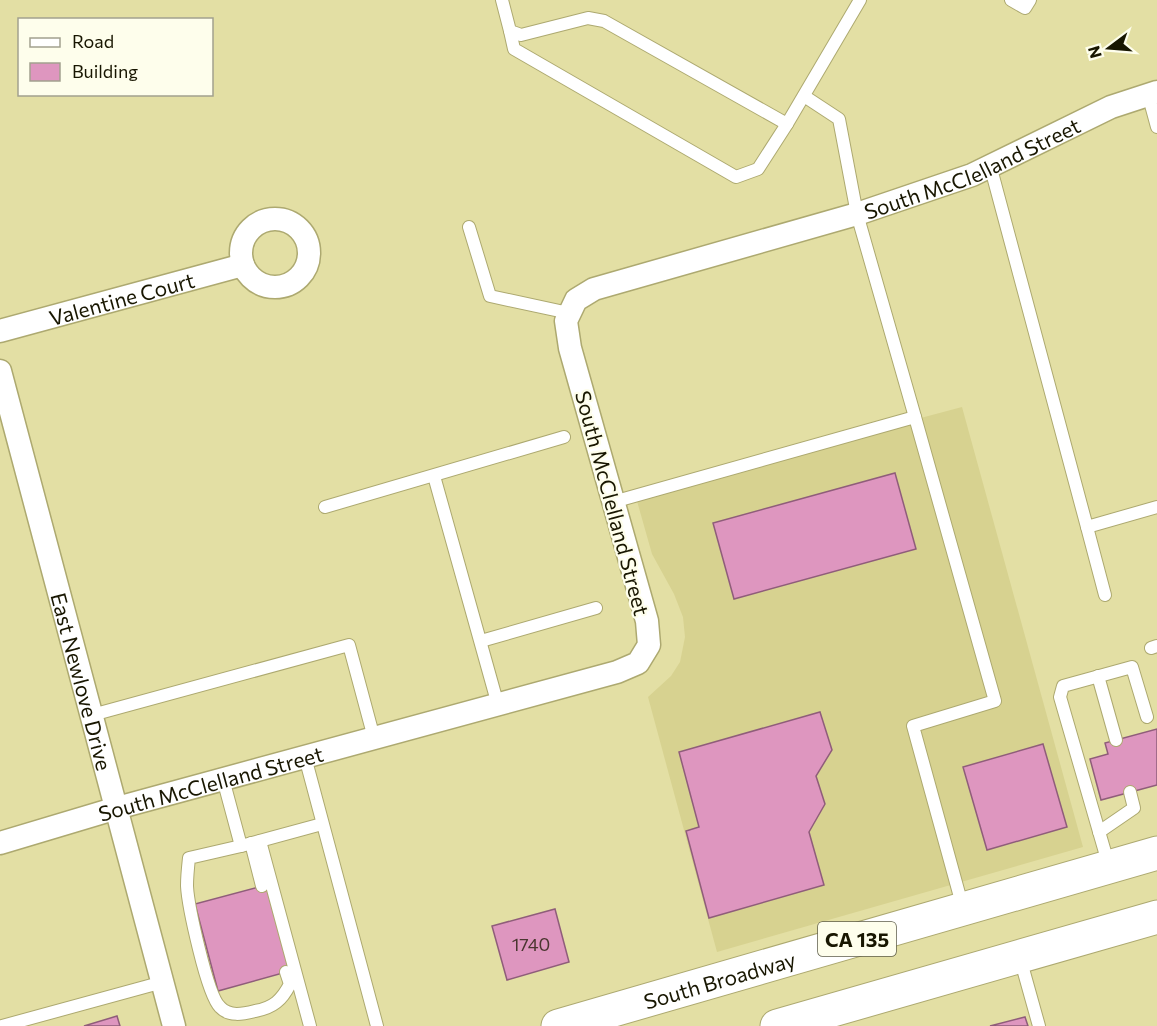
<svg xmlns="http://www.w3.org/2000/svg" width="1157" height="1026" viewBox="0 0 1157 1026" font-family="Commissioner,sans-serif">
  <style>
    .built { fill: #d7d290 }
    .building { fill: #de96bf; stroke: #8f5d7a; stroke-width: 1.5 }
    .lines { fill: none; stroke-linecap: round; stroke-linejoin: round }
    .service-casing { stroke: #ada970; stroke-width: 14 }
    .minor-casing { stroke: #ada970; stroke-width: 25 }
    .primary-casing { stroke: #ada970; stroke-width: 35 }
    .service { stroke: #fff; stroke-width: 12 }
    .minor { stroke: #fff; stroke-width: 22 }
    .primary { stroke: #fff; stroke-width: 33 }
    .labels { text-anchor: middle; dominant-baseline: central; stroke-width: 4.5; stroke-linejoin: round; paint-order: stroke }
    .number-label { font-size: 18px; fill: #4a3630 }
    .shield { fill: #fefeec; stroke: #5d5c48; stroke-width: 1.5 }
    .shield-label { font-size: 20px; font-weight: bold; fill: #181601 }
    .street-label { font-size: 21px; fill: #181601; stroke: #fefeec }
  </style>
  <rect width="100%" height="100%" fill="#e3dfa4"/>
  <polygon class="built" points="962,407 1083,847 717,952 648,697 671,676 680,662 685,637 683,617 674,594 652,554 635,494"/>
  <g class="building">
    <polygon points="895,473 916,549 734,599 713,523"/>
    <polygon points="820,712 832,750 816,776 825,804 809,832 824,885 709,918 686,831 699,827 679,752"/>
    <polygon points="1157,729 1157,785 1101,800 1090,759 1108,754 1105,743"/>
    <polygon points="1043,744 1067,827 987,850 963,767"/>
    <polygon points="266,885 290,971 218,991 195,904"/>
    <polygon points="555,909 569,962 507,980 492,926"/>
    <polygon points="117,1016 120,1026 84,1026"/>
    <polygon points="1025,1017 1028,1026 990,1026"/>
  </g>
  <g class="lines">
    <defs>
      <g id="service">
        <polyline points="502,0 510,31 521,35 588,18 604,21 787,124 860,0"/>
        <polyline points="1011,0 1025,8 1030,0"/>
        <polyline points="510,31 514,49 736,177 758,169 787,124"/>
        <polyline points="1148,94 1157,127"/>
        <polyline points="804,96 839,119 857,214 915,417"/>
        <polyline points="990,165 1087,527 1157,507"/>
        <polyline points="469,227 490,296 569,313"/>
        <polyline points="434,476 498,705"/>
        <polyline points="613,502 915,417 995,701 913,726 963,908"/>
        <polyline points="325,507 564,437"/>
        <polyline points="1087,527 1105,595"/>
        <polyline points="481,641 596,608"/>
        <polyline points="1151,648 1157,646"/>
        <polyline points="1098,676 1116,740"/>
        <polyline points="92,715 349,645 374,738"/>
        <polyline points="305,757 377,1026"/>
        <polyline points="223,779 241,846 322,824"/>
        <polyline points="1099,832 1134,808 1130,792"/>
        <polyline points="260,841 310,1026"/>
        <polyline points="251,843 262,886"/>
        <path d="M241,846L189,858C188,867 187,877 187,886C188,905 207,995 220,1007C229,1017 243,1014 255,1011C273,1008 282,1000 290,984L286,972"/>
        <polyline points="1109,866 1060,697 1063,686 1132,667 1147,717"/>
        <polyline points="1020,958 1039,1026"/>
        <polyline points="2,1026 163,982"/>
      </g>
      <g id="minor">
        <circle cx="275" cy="253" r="34"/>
        <path id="s1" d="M0,331L243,265"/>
        <path id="s2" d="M0,371L174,1026"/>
        <path id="s3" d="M0,843L117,808L617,672L638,663L649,645L647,621L570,348L566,321L576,300L594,289L857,214L972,175L1111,107L1157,92"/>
      </g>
      <g id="primary">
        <path id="s4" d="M558,1026L1157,853"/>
        <polyline points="777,1026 1157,917"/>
      </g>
    </defs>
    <use href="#service" class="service-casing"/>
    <use href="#minor" class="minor-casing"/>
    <use href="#primary" class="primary-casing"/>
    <use href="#service" class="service"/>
    <use href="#minor" class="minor"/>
    <use href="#primary" class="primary"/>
  </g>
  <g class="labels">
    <g class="number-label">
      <text x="531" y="944">1740</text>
    </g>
    <rect class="shield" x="818" y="922" width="78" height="34" rx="4.5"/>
    <g class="shield-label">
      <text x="857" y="939">CA 135</text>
    </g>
    <g class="street-label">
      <text stroke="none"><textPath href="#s3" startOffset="1461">South McClelland Street</textPath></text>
      <text stroke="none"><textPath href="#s1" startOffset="126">Valentine Court</textPath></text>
      <text transform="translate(613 503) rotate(75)">South McClelland Street</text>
      <text stroke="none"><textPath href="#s2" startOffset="321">East Newlove Drive</textPath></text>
      <text stroke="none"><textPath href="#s3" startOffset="219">South McClelland Street</textPath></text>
      <text stroke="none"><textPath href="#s4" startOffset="168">South Broadway</textPath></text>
    </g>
  </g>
  <rect x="18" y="18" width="195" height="78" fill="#fefeec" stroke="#a2a18e" stroke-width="1.5"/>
  <rect x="30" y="38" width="30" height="9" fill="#ffffff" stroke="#a2a18e" stroke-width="1.5"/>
  <text x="72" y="48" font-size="18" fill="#181601">Road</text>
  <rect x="30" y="63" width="30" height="18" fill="#de96bf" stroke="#a2a18e" stroke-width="1.5"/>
  <text x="72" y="78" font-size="18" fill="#181601">Building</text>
  <g transform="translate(1109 48) rotate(254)" stroke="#fefeec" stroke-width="4.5" paint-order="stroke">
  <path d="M0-4.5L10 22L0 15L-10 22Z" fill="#181601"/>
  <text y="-9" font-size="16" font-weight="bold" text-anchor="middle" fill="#181601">N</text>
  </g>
</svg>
